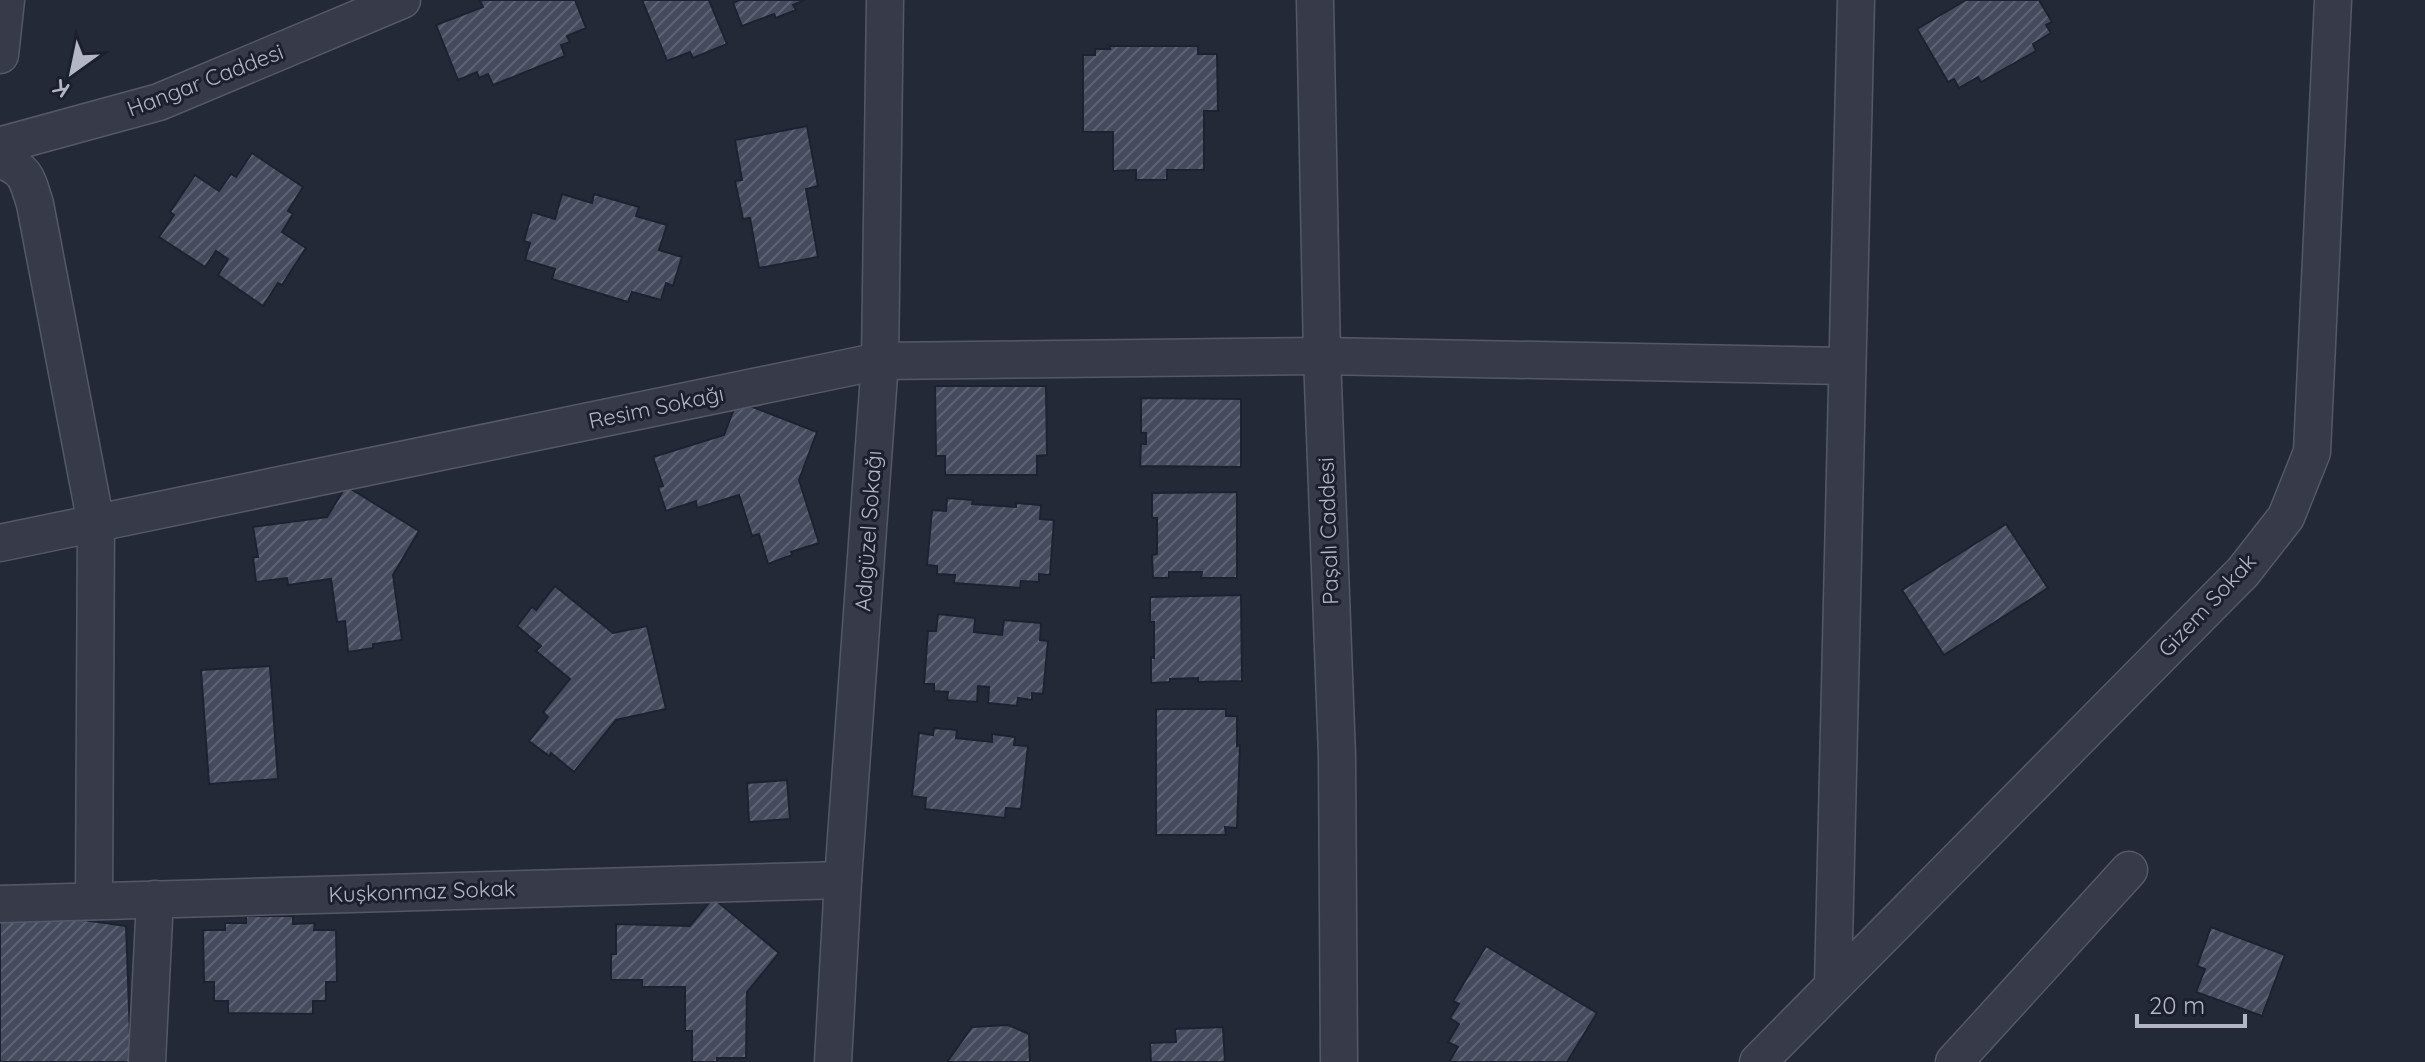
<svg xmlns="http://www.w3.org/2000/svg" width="2425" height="1062" viewBox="0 0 2425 1062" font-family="Quicksand,sans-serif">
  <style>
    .building { fill: url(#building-hatch); stroke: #1e2230; stroke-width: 2 }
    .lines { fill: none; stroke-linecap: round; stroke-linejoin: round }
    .minor-casing { stroke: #555967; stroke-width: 39 }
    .minor { stroke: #373b49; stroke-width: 36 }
    .labels { text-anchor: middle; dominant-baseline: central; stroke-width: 6; stroke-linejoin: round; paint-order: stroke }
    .street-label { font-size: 22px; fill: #b2b6c5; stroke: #1c202e }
  </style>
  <defs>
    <pattern id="building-hatch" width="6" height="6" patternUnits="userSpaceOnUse" patternTransform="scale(2)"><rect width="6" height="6" fill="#454b5d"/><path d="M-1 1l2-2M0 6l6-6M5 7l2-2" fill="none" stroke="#5d6373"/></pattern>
  </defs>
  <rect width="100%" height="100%" fill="#242938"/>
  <g class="building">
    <polygon points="483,0 575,0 586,28 567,36 570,42 561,45 565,56 493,85 488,74 479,78 477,72 458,80 436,25 483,7 480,1"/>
    <polygon points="642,0 709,0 727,44 693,58 690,52 667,61"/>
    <polygon points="739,0 805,0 793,5 796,10 776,18 774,14 742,26 733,3"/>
    <polygon points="1966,0 2039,0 2052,22 2046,25 2051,33 2033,44 2036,51 1981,82 1978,77 1959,88 1954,79 1948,82 1917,29"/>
    <polygon points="1109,46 1198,46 1198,54 1217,54 1218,111 1204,111 1204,170 1167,170 1167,180 1136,180 1136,170 1113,171 1113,132 1083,132 1083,55 1095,55 1095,49 1110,49"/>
    <polygon points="807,126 818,186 806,189 818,257 759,268 750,218 743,219 735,181 742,180 735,140"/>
    <polygon points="252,153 303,187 288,211 293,214 282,232 306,248 282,285 278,283 263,306 218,275 228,259 216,251 205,267 159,237 174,215 170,212 195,175 219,191 231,174 236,177"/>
    <polygon points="562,194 592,203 594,194 639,207 636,216 667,225 659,250 682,257 673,286 666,283 661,300 632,292 628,302 552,279 555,269 525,260 530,243 524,241 532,212 555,219"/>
    <polygon points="935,386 1046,386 1047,455 1037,456 1037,475 945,475 945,456 936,456"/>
    <polygon points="1141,398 1241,399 1241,467 1140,466 1141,444 1146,444 1146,433 1141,433"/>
    <polygon points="737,401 817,432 799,480 819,543 791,552 792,555 768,564 759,534 752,536 739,495 697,508 696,501 666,511 658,487 663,486 653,457 724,435"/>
    <polygon points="346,486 419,531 393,575 402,640 373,644 373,648 348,652 345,621 337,622 331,579 288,585 287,578 256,582 253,557 258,557 253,527 327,517"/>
    <polygon points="1237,492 1237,578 1201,578 1202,572 1169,572 1169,578 1153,578 1152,555 1157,554 1157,518 1152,518 1152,493"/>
    <polygon points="947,498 973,500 972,504 1016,507 1016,503 1041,505 1040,519 1054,520 1050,575 1039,574 1039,582 1021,581 1020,588 954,583 955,575 937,574 937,566 927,565 932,510 946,511"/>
    <polygon points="2006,524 2048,588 1944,655 1902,590"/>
    <polygon points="555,586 613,633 647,626 666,709 616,720 574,772 551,753 549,756 529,741 548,717 543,712 570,679 536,651 541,646 517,626 532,607 536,610"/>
    <polygon points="1241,595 1242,681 1198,682 1198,678 1170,679 1170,682 1151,683 1151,657 1154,658 1154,622 1150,622 1150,597"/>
    <polygon points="938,614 975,618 974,632 1002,635 1004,620 1041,623 1040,640 1048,641 1043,694 1032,693 1032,700 1018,698 1017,706 988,703 989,687 978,686 977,702 947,700 948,692 934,691 934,684 924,684 928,631 936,631"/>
    <polygon points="270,666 278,779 209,784 201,670"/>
    <polygon points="1156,709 1226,709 1226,716 1237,716 1237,746 1240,745 1237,828 1225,827 1226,835 1156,835"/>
    <polygon points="934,728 957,730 956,738 992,742 992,734 1015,737 1014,745 1028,746 1021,809 1006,808 1005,818 925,809 926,798 912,796 919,733 933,735"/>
    <polygon points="787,780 790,819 749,822 747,783"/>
    <polygon points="713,898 779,953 747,992 746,1058 717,1058 717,1062 692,1062 692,1031 685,1031 685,987 642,987 642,980 611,980 611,954 616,954 616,924 690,926"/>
    <polygon points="0,908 126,926 131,1062 0,1062"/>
    <polygon points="246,916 293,916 293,924 315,923 314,930 336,930 337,982 326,982 326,1001 313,1001 313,1014 228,1013 228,1001 214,1001 214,982 204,982 203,930 225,930 225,923 246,923"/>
    <polygon points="2211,927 2285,955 2262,1016 2196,992 2205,969 2197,966"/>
    <polygon points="1486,946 1597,1013 1567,1062 1449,1062 1458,1047 1448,1042 1459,1024 1450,1018 1459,1004 1453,1001"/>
    <polygon points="1008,1025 1029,1034 1030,1062 947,1062 972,1027"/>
    <polygon points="1223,1027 1225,1062 1151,1062 1150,1043 1176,1042 1175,1029"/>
  </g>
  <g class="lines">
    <defs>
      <g id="minor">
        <polyline points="1315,0 1322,356 1337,755 1339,1062"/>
        <polyline points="0,55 6,0"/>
        <polyline points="2,145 159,102 402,0"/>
        <path d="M1,160C27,170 27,179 35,204L96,524L94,901"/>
        <polyline points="0,543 880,361 1322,356 1847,366"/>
        <polyline points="0,904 843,880"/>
        <polyline points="1833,986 1856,0"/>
        <polyline points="147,1062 155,899"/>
        <polyline points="833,1062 843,880 880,361 885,0"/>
        <polyline points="1758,1062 2243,572 2286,517 2312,452 2333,0"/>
        <polyline points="1954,1062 2129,870"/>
      </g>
    </defs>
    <use href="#minor" class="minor-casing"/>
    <use href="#minor" class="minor"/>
  </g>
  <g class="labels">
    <g class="street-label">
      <text transform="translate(205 80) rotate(-21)">Hangar Caddesi</text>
      <text transform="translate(656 407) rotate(-12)">Resim Sokağı</text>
      <text transform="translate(868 531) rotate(-86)">Adıgüzel Sokağı</text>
      <text transform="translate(1328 531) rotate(-92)">Paşalı Caddesi</text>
      <text transform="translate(2207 605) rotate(-47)">Gizem Sokak</text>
      <text transform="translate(422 891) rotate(-2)">Kuşkonmaz Sokak</text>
    </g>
  </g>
  <g transform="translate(72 72) rotate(213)" stroke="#1c202e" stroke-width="6" paint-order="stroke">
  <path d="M0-6L14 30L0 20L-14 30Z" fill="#b2b6c5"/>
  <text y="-12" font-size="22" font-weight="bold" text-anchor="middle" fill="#b2b6c5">K</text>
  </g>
  <path d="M2137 1014v12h108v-12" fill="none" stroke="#b2b6c5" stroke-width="4"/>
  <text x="2149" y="1014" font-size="24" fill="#b2b6c5" stroke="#1c202e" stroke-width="6" paint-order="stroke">20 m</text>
</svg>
